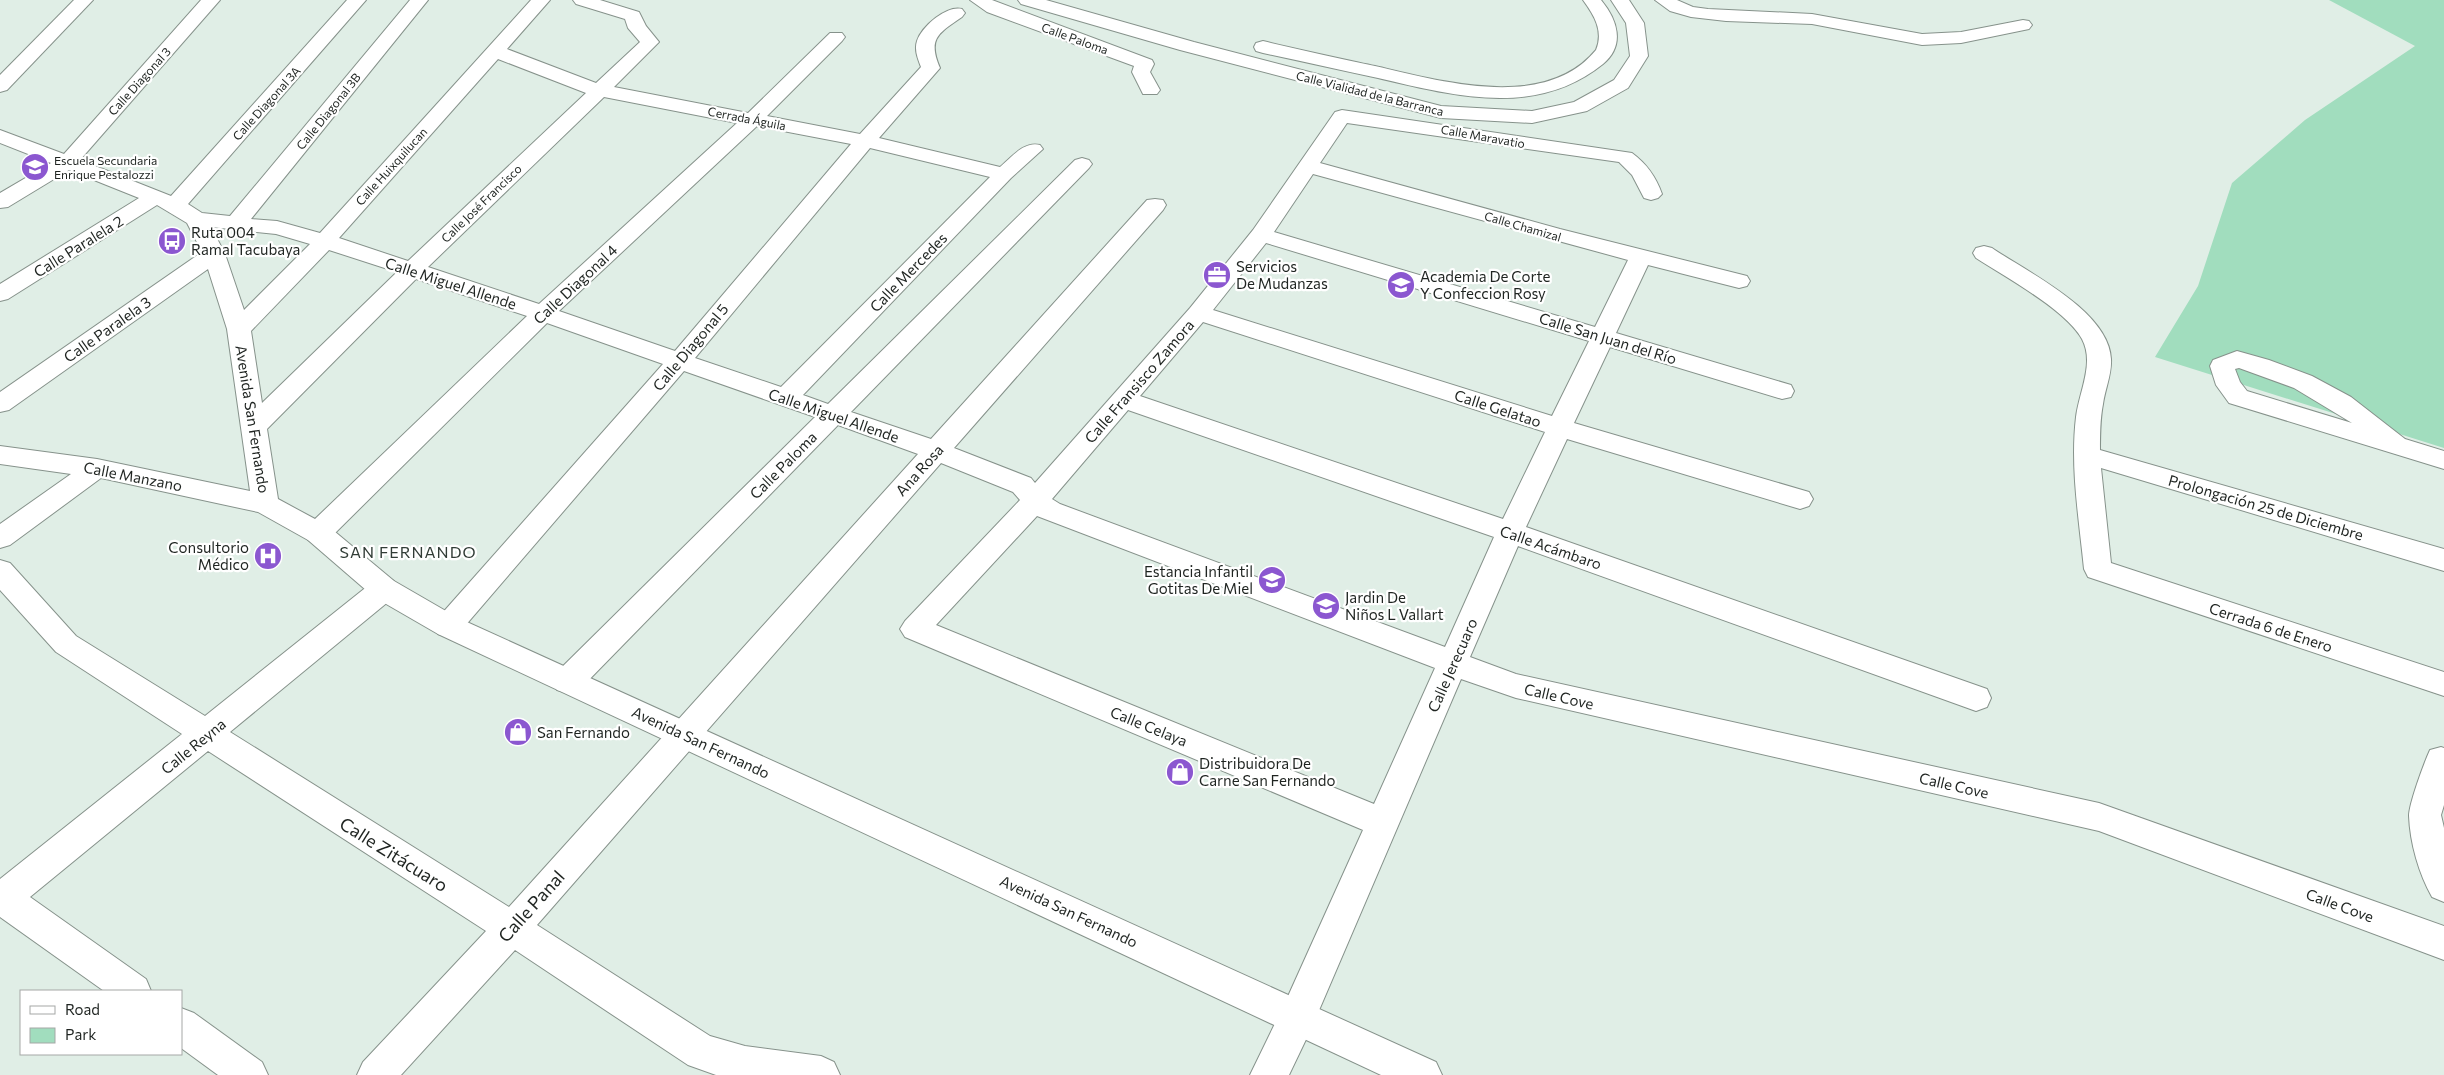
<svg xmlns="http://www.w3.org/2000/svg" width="2444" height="1075" viewBox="0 0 2444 1075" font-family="Commissioner,sans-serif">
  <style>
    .green { fill: #a1ddbe }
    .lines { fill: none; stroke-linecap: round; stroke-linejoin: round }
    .minor-casing { stroke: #86928b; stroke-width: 2 }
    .tertiary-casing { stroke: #86928b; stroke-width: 2 }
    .secondary-casing { stroke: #86928b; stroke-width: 2 }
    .minor { fill: #fff; fill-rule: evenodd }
    .tertiary { fill: #fff; fill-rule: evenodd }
    .secondary { fill: #fff; fill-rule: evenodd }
    .labels { text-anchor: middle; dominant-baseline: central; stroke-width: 4.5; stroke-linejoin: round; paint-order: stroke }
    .far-street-label { font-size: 12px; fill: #1f2421; stroke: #fff }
    .far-poi-label { font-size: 12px; fill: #1f2421; stroke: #fff; text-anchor: start }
    .poi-label { font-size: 15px; fill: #1f2421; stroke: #fff; text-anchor: start }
    .street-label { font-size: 15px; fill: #1f2421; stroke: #fff }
    .neighbourhood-label { font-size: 16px; letter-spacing: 1px; fill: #313c36; stroke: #fff }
    .near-street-label { font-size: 18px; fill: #1f2421; stroke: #fff }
  </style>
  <rect width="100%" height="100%" fill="#e0eee6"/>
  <polygon class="green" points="2329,0 2444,0 2444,448 2155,357 2198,286 2232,183 2305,120 2415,46"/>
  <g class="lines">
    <defs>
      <g id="minor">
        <polygon points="74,0 93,0 7,90 0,92 0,75"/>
        <path d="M201,0H220L80,160L171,196L347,0H366L188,204L202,213L230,216L410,0H428L251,219L277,221L320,233L531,0H550L507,49L596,83L640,42L628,28L625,19L576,4L573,0H600L639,12L646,26L659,42L614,87L748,113L830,33H842L845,37L842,41L767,116L860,134L921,67C918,59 914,50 917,41C922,26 947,5 962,9L965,13L962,17C939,33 927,38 940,68L879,138L1000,167C1012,157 1024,141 1040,145L1043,149L1011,178L803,395L828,404L1075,160L1082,158L1089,160L1092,164L1089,168L851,412L931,439L1147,200L1155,199L1163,200L1166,205L1163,210L954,448L1031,478L1035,483L1190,308L1253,230L1335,112L1342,110L1632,153C1647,164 1656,177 1662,194L1658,198L1651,200L1644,198L1632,175L1619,162L1347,123L1320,163L1560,229L1747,276L1750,281L1747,286L1739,288L1648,265L1616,333L1791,385L1794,391L1791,397L1782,399L1610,347L1574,423L1809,492L1813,499L1809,506L1800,509L1567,439L1526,527L1987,689L1991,698L1987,707L1976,711L1518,546L1470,657L1516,674L2099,803L2444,926V960L2099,831L1516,698L1461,679L1311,1029L1289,1075H1250L1285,1003L1363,830L905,637L900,629L905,621L1020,500L1013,492L941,463L537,925L710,1036L745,1046L821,1056L834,1062L840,1075H716L688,1065L515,950L401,1075H357L363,1062L486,931L208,751L30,897L146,979L151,991H104L0,917V879L182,734L56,652L0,590V560L10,563L76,636L205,716L374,581L384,578L394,581L398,589L394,597L230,732L509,907L918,454L838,425L579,690L568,693L557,690L553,681L557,672L815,417L684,371L458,634L448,637L438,634L433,626L438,618L663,364L547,323L328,540L318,543L308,540L258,512L101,478L10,545L0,548V524L71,474L0,464V446L97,459L250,491L227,329L208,269L9,410L0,412V392L202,252L187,223L157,205L8,299L0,301V284L139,198L69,170L8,207L0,208V193L51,163L0,143V130L64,154ZM498,59L586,93L408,261L339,238ZM604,97L737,123L539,304L428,267ZM757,126L851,144L675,351L559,311ZM870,148L990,177L781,387L695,358ZM1313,174L1628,260L1595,327L1274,232ZM211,227L276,234L310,244L244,310L225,254ZM1266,243L1589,341L1552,416L1213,310ZM329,250L397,272L262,403L251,331ZM416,279L527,316L315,519L278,499L267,429ZM1203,322L1545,432L1503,519L1140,396ZM1128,410L1494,537L1445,647L1060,504L1052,499ZM1037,516L1435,668L1374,804L936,625Z"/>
        <polygon points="970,0 992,0 1152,60 1154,64 1150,72 1160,90 1157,94 1143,94 1132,72 1134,66 987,12"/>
        <polygon points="1655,0 1677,0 1693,7 1708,9 1812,14 1922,34 1961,32 2023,20 2029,21 2032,25 2029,29 1961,43 1922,45 1812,24 1726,21 1691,17 1670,11"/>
        <path d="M1984,246L1992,248C2027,272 2109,311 2111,359C2112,374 2105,389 2103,404C2100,419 2100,435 2100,450L2444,549V571L2101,468L2111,563L2444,672V696L2088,577L2084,569C2079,519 2070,467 2076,417C2079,392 2095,363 2082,339C2065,309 2005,277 1976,258L1973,253L1976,248Z"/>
        <path d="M2237,351L2269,360L2312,376L2351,397L2405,439L2444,451V469L2229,403L2216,385L2210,366L2213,360ZM2239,368L2294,388L2352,423L2247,391L2240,382L2235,369Z"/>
        <path d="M2441,747L2444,748V805L2441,815L2444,828V902L2432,897C2419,874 2410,843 2409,816C2409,804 2424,763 2430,750Z"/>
        <polygon points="181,1008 194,1013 262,1062 268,1075 218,1075 181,1048"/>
      </g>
      <polygon id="tertiary" points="318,523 328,526 394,581 458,618 1436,1062 1442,1075 1381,1075 438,634 374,597 308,540 304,533 308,526"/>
      <g id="secondary">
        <polygon points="1018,0 1046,0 1194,42 1441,106 1532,111 1574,102 1614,80 1630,56 1626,23 1611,0 1629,0 1644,23 1648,56 1628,88 1587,111 1532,123 1441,118 1180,50 1021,4"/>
        <path d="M1583,0H1601C1617,19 1626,45 1603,64C1536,118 1455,96 1378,78C1340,70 1301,61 1263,53L1256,51L1254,47L1256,43L1263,41C1300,50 1338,58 1375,66C1441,81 1545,112 1596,50C1604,31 1594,15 1583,0Z"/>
      </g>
    </defs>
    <use href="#minor" class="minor-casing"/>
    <use href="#tertiary" class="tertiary-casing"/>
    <use href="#secondary" class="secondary-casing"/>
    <use href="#minor" class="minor"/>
    <use href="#tertiary" class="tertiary"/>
    <use href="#secondary" class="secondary"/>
  </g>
  <defs>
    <symbol id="school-disc" viewBox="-11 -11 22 22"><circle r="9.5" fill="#8b57d0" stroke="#fff"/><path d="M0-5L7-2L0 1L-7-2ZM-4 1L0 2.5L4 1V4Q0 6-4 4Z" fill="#fff"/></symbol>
    <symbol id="bus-disc" viewBox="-11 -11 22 22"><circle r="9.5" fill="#8b57d0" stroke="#fff"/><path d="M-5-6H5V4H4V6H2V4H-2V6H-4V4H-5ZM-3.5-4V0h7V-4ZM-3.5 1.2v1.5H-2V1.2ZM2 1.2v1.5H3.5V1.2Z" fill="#fff"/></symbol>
    <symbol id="office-disc" viewBox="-11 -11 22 22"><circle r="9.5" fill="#8b57d0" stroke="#fff"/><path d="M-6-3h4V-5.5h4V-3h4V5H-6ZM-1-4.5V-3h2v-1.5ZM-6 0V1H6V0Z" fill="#fff"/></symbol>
    <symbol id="university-disc" viewBox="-11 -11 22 22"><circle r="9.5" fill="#8b57d0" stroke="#fff"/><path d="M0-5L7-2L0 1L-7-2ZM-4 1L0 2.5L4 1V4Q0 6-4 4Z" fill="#fff"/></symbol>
    <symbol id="hospital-disc" viewBox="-11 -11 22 22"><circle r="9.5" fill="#8b57d0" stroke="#fff"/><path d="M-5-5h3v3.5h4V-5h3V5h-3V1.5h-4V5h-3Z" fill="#fff"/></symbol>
    <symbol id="shop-disc" viewBox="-11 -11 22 22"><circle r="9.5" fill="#8b57d0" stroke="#fff"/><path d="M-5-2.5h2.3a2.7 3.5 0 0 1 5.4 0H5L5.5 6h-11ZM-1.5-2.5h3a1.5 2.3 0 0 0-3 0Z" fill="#fff"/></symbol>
  </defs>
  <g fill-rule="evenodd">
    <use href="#school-disc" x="19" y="151" width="32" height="32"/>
    <use href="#bus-disc" x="156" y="225" width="32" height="32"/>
    <use href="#office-disc" x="1201" y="259" width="32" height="32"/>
    <use href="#university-disc" x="1385" y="269" width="32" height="32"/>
    <use href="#hospital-disc" x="252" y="540" width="32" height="32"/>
    <use href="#school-disc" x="1256" y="564" width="32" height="32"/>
    <use href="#school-disc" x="1310" y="590" width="32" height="32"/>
    <use href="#shop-disc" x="502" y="716" width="32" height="32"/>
    <use href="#shop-disc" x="1164" y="756" width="32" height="32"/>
  </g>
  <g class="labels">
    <g class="far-street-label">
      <text transform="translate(1075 38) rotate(20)">Calle Paloma</text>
      <text transform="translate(139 81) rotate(-48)">Calle Diagonal 3</text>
      <text transform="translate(1370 93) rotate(14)">Calle Vialidad de la Barranca</text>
      <text transform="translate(266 103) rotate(-48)">Calle Diagonal 3A</text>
      <text transform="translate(328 111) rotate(-51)">Calle Diagonal 3B</text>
      <text transform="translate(747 118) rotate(11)">Cerrada Águila</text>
      <text transform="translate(1483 136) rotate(10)">Calle Maravatio</text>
      <text transform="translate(391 166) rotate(-48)">Calle Huixquilucan</text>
      <text transform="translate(481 203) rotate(-44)">Calle José Francisco</text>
      <text transform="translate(1523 226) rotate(16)">Calle Chamizal</text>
    </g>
    <g class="far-poi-label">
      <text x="54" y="160">Escuela Secundaria<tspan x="54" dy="14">Enrique Pestalozzi</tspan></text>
    </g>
    <g class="poi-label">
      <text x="191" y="232">Ruta 004<tspan x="191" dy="17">Ramal Tacubaya</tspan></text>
      <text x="1236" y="266">Servicios<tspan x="1236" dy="17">De Mudanzas</tspan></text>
      <text x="1420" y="276">Academia De Corte<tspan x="1420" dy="17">Y Confeccion Rosy</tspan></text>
      <text x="249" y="547" text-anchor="end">Consultorio<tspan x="249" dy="17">Médico</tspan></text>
      <text x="1253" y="571" text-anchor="end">Estancia Infantil<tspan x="1253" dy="17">Gotitas De Miel</tspan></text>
      <text x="1345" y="597">Jardin De<tspan x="1345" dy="17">Niños L Vallart</tspan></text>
      <text x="537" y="732">San Fernando</text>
      <text x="1199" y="763">Distribuidora De<tspan x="1199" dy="17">Carne San Fernando</tspan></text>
    </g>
    <g class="street-label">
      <text transform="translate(78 246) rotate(-32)">Calle Paralela 2</text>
      <text transform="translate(908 272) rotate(-46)">Calle Mercedes</text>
      <text transform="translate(451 283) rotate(18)">Calle Miguel Allende</text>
      <text transform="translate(575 284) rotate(-43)">Calle Diagonal 4</text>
      <text transform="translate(107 329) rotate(-35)">Calle Paralela 3</text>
      <text transform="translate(1608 338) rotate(17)">Calle San Juan del Río</text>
      <text transform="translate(690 347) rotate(-50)">Calle Diagonal 5</text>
      <text transform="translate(1139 381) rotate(-49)">Calle Fransisco Zamora</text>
      <text transform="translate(1498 408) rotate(18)">Calle Gelatao</text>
      <text transform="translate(834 415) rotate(19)">Calle Miguel Allende</text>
      <text transform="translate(253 419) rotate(81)">Avenida San Fernando</text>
      <text transform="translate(783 465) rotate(-45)">Calle Paloma</text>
      <text transform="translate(919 470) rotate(-48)">Ana Rosa</text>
      <text transform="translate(133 476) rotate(11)">Calle Manzano</text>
      <text transform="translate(2266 507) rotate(16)">Prolongación 25 de Diciembre</text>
      <text transform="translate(1551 547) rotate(19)">Calle Acámbaro</text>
      <text transform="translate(2271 627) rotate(18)">Cerrada 6 de Enero</text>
      <text transform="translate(1452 665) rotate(-66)">Calle Jerecuaro</text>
      <text transform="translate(1559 696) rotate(13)">Calle Cove</text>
      <text transform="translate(1149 726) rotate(22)">Calle Celaya</text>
      <text transform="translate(701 742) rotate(25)">Avenida San Fernando</text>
      <text transform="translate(193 746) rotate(-39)">Calle Reyna</text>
      <text transform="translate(1954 785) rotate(13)">Calle Cove</text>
      <text transform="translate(2340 905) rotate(20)">Calle Cove</text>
      <text transform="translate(1069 911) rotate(25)">Avenida San Fernando</text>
    </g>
    <g class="neighbourhood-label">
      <text x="408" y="551">SAN FERNANDO</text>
    </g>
    <g class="near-street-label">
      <text transform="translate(394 854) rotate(32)">Calle Zitácuaro</text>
      <text transform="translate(531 906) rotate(-48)">Calle Panal</text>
    </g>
  </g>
  <rect x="20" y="990" width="162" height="65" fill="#ffffff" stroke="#a5a7a6"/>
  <rect x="30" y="1006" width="25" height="8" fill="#ffffff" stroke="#a5a7a6"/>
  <text x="65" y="1015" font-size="15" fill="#1f2421">Road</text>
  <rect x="30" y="1028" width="25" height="15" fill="#a1ddbe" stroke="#a5a7a6"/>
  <text x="65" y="1040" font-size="15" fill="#1f2421">Park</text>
</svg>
